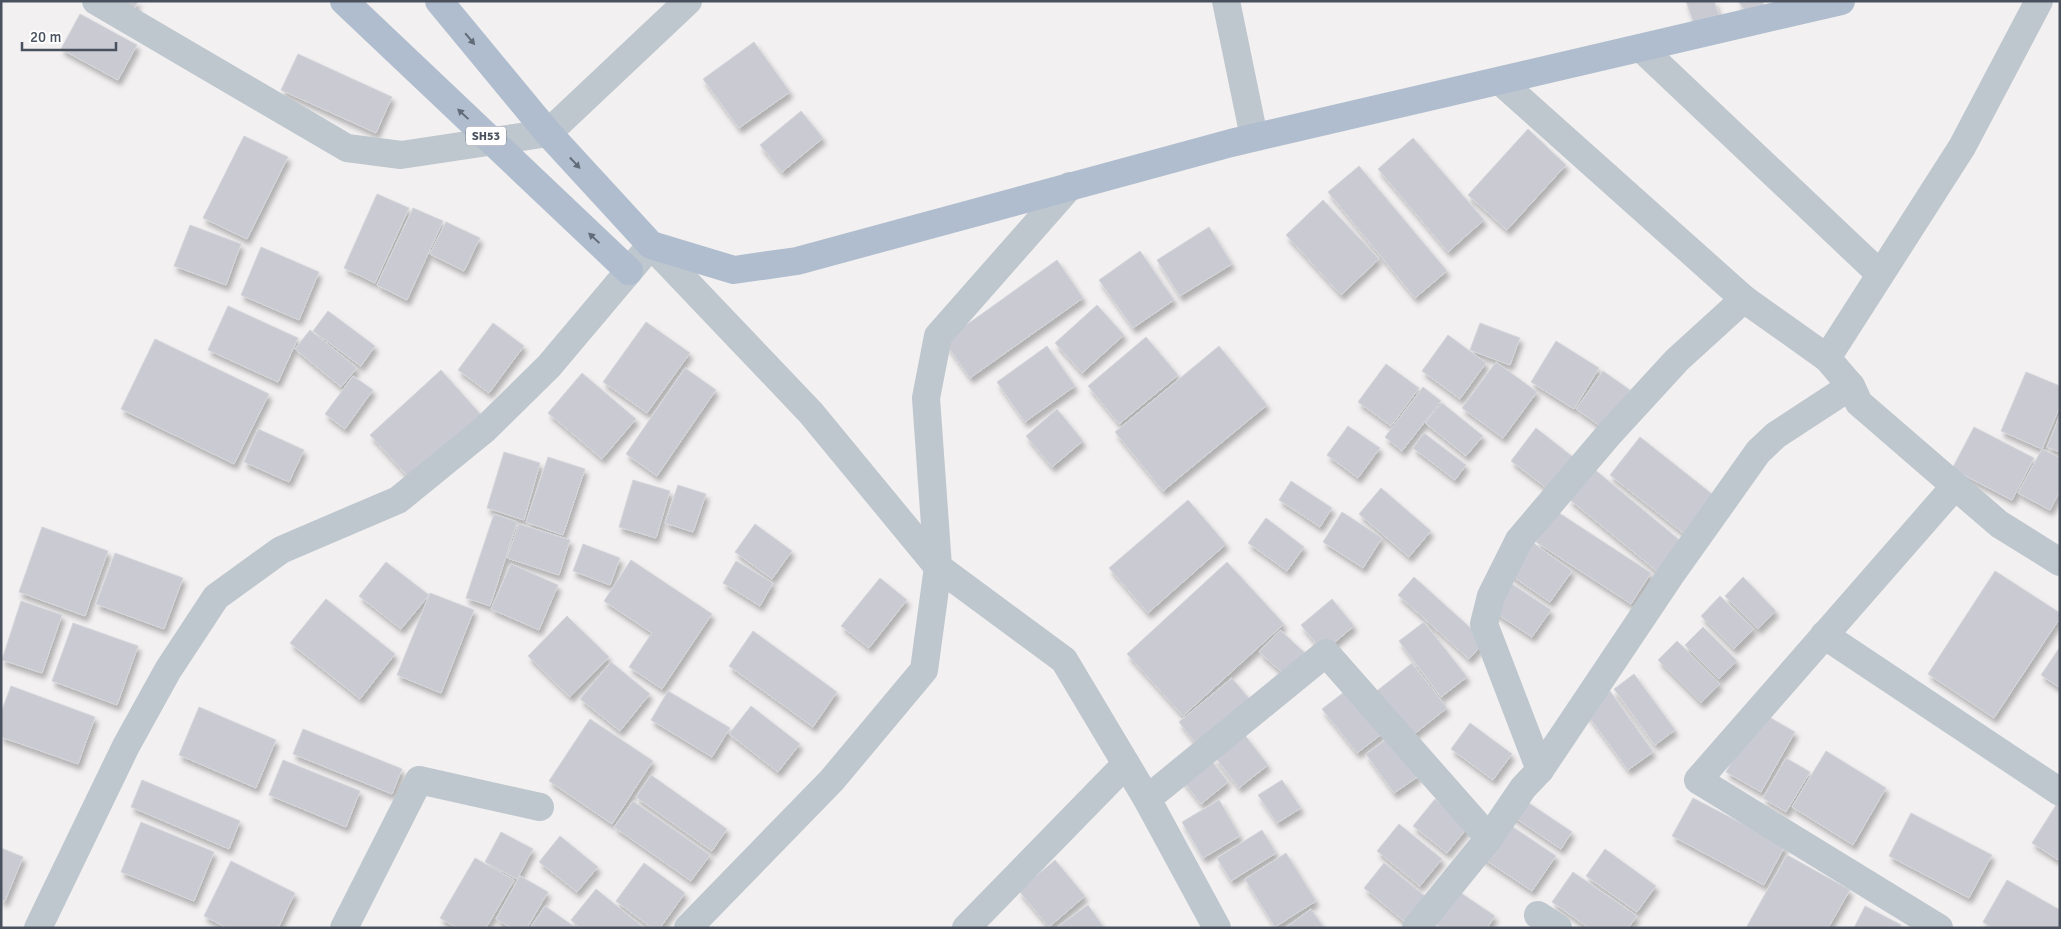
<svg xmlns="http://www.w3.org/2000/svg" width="2061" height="929" viewBox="0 0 2061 929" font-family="Signika,sans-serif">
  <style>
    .building { fill: #cacbd2; stroke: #d4d5db; filter: url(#shadow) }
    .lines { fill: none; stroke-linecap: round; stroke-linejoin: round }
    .minor { stroke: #bec6ce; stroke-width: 28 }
    .major { stroke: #b0bdce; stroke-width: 28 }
    .oneway { fill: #626c79 }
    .labels { text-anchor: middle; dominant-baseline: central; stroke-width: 4; stroke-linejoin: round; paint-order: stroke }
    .shield { fill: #fff; stroke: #7f858e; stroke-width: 1 }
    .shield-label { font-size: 12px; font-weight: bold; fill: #48515d }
  </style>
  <defs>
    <filter id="shadow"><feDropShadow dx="3" dy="5.5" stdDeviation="2.5" flood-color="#0004"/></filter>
  </defs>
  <rect width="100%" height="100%" fill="#f2f0f0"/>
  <g class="building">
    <polygon points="110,1 138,1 132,13"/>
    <polygon points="1686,1 1714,1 1721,21 1696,30"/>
    <polygon points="1738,1 1762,1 1764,4 1748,15"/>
    <polygon points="80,14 137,45 118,80 61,49"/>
    <polygon points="754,42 790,92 739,128 703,79"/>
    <polygon points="298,54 392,97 376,133 281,90"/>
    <polygon points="801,111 823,138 782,172 760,145"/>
    <polygon points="1528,129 1566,165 1507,230 1468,195"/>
    <polygon points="244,136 288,157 247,239 203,218"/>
    <polygon points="1413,138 1484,220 1448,252 1378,169"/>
    <polygon points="1359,166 1447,271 1415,298 1328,192"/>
    <polygon points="377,194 409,208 375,283 344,268"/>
    <polygon points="1323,200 1379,259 1341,295 1286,235"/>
    <polygon points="413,208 443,221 407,300 377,285"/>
    <polygon points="446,222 480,238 464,271 430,254"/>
    <polygon points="190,225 241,244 226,285 174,266"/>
    <polygon points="1209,227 1232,264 1180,296 1157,260"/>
    <polygon points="261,247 319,272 299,320 241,295"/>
    <polygon points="1140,251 1174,300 1133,328 1099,280"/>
    <polygon points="1057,260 1083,298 970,378 944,341"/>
    <polygon points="1097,305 1124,335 1082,373 1055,343"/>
    <polygon points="228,306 298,338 278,382 208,350"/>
    <polygon points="328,311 375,346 361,366 313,331"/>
    <polygon points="646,322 690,353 647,413 603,382"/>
    <polygon points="493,323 524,346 489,393 458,370"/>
    <polygon points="1480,323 1520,338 1510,365 1470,350"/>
    <polygon points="310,330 357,368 341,387 295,349"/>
    <polygon points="1448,335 1486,363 1460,399 1422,371"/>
    <polygon points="1146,337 1178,375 1119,424 1088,386"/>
    <polygon points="155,339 269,394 234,464 121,409"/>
    <polygon points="1556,341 1599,368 1574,409 1531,382"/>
    <polygon points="1047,346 1075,386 1025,422 997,382"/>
    <polygon points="1219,346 1267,405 1163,491 1115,432"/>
    <polygon points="1496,362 1537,392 1503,438 1462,408"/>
    <polygon points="1386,364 1419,388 1391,426 1358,402"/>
    <polygon points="685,368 716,390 657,476 626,454"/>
    <polygon points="441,370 482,416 411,480 370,435"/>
    <polygon points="1603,371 1630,390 1603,428 1576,409"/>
    <polygon points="2026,372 2060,386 2060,406 2042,449 2001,431"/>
    <polygon points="582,373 636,419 602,459 548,413"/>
    <polygon points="353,376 373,390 345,429 325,414"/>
    <polygon points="1423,387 1441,401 1402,451 1385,437"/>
    <polygon points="1442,403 1483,436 1466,456 1425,423"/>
    <polygon points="1057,409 1083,441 1052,467 1026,436"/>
    <polygon points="2060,415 2060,452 2047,447"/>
    <polygon points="1348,426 1380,448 1358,478 1327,455"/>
    <polygon points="1974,427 2034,458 2012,500 1952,469"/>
    <polygon points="1536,428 1578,461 1553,493 1511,461"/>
    <polygon points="258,429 304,450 289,482 244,462"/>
    <polygon points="1424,433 1466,465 1455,480 1413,448"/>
    <polygon points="1640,437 1717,498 1687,536 1610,475"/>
    <polygon points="2042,449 2060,458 2060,491 2050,510 2018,493"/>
    <polygon points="504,452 540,463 524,520 487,508"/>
    <polygon points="548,457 585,469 563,535 526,522"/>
    <polygon points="1594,469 1683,543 1659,573 1569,499"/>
    <polygon points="633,480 670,491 656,538 619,527"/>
    <polygon points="1291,481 1332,508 1320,527 1279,500"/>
    <polygon points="678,485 706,494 693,532 665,523"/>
    <polygon points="1381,488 1431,531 1409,557 1359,514"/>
    <polygon points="1188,500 1226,544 1148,613 1109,568"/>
    <polygon points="1556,511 1651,573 1631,604 1536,542"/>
    <polygon points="1342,512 1382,538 1363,568 1323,542"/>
    <polygon points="494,514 517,522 490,606 466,598"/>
    <polygon points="1266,518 1304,547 1287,571 1248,543"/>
    <polygon points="519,524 570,540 559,575 507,558"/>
    <polygon points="755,524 792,551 772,579 735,552"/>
    <polygon points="42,527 108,551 85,616 19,592"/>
    <polygon points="1532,542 1572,571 1550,602 1509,574"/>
    <polygon points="583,544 620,558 610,585 573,571"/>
    <polygon points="115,553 183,578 164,629 96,604"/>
    <polygon points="631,560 712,614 662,689 629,667 652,633 604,601"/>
    <polygon points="736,561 773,583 760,606 723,583"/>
    <polygon points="386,562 429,595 401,629 359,596"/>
    <polygon points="1227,562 1284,624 1183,716 1127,654"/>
    <polygon points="511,564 558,585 539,630 491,609"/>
    <polygon points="1995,571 2060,613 2060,618 1994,718 1928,674"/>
    <polygon points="1414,577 1485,641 1469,659 1398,595"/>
    <polygon points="1743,577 1776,611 1758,629 1725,596"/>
    <polygon points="880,578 907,600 869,648 841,626"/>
    <polygon points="1509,582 1551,610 1532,637 1491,610"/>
    <polygon points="430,593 474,610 441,693 397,675"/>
    <polygon points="1720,596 1754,629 1734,649 1701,616"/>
    <polygon points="326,599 395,654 360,699 290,643"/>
    <polygon points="1332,599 1354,626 1323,652 1301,625"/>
    <polygon points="21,601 62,615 42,673 2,660"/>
    <polygon points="567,616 609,657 570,697 528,656"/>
    <polygon points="1424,622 1467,677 1441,697 1399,641"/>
    <polygon points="73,623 138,646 117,705 52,681"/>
    <polygon points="1703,627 1737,661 1719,679 1685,645"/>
    <polygon points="1280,630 1305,653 1285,675 1259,652"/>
    <polygon points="753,631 837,692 813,727 729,666"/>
    <polygon points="1677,641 1720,684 1701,703 1658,660"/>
    <polygon points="2060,647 2060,688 2041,675"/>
    <polygon points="611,662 650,694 620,731 580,699"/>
    <polygon points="1412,663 1447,708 1408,739 1373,694"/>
    <polygon points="1634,674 1675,730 1655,745 1614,689"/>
    <polygon points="1232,678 1251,701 1198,746 1179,722"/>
    <polygon points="11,686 95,717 78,764 1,737 1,713"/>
    <polygon points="1348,689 1383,733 1357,753 1322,709"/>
    <polygon points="668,691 730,728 712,757 651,720"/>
    <polygon points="1610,691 1653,752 1628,770 1584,710"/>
    <polygon points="751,706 800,744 778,772 729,734"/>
    <polygon points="199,707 276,740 256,788 179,755"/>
    <polygon points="1760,712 1795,732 1761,792 1726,772"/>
    <polygon points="590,719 653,761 612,824 549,781"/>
    <polygon points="1470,723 1512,754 1493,780 1451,749"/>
    <polygon points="303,729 402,769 392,794 293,754"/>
    <polygon points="1244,734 1268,765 1239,788 1215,757"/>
    <polygon points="1391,736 1419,776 1394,793 1366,754"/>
    <polygon points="1826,751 1886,788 1853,845 1792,807"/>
    <polygon points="1207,755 1228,782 1201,804 1180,777"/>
    <polygon points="1786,758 1810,772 1786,812 1763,798"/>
    <polygon points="283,760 360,791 346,827 269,795"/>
    <polygon points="651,775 727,829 712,851 636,797"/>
    <polygon points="142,780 240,821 229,849 131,807"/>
    <polygon points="1282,780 1301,808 1277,823 1258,795"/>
    <polygon points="1520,797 1572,832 1561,849 1509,814"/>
    <polygon points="1693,798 1785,846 1764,885 1672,836"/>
    <polygon points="1435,799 1468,827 1447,853 1413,826"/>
    <polygon points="1219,800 1240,836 1203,858 1182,822"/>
    <polygon points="633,801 710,855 691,881 614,827"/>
    <polygon points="2058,802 2060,803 2060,861 2032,843"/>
    <polygon points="1911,813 1992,855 1969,898 1889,856"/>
    <polygon points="1504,821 1556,856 1532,891 1481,857"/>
    <polygon points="141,822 214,852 194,901 121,872"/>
    <polygon points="1399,824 1442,859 1420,886 1377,851"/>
    <polygon points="1262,830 1276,853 1231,881 1217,858"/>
    <polygon points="501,832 533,849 517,879 485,862"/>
    <polygon points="560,836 598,867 577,892 539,862"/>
    <polygon points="1,848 23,857 5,901 1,900"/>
    <polygon points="1605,849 1656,886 1637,912 1586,876"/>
    <polygon points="1286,853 1316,901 1275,927 1245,879"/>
    <polygon points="1787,855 1850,890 1828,928 1746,928"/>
    <polygon points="475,858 514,880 486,928 457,928 440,918"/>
    <polygon points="1055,860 1085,896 1049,927 1019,891"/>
    <polygon points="231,861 295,893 278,928 227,928 204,916"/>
    <polygon points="644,863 685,893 660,928 652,928 616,901"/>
    <polygon points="1384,863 1426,897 1405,922 1364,888"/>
    <polygon points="1573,872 1637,916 1628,928 1589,928 1552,902"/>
    <polygon points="520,876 548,892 527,928 511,928 496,919"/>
    <polygon points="2007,880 2060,910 2060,928 1992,928 1983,922"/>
    <polygon points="596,889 644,928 580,928 571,920"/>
    <polygon points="1455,889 1495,916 1487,928 1442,928 1433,922"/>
    <polygon points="1088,905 1104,928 1056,928"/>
    <polygon points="545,906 576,928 530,928"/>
    <polygon points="1865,906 1901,925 1900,928 1854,928"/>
    <polygon points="1311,909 1324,928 1285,928"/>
  </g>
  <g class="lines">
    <g class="minor">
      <polyline points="96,1 347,148 401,155 548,133 688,1"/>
      <polyline points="1226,1 1254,137"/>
      <polyline points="2039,1 1962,147 1827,358 1851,386 1859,403 1999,524 2060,562"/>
      <polyline points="1641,48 1880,274"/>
      <polyline points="1500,81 1744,299 1827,358"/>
      <polyline points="1824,635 2060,792"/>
      <polyline points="1540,770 1484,624 1491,596 1519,540 1610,433 1677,360 1744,299"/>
      <polyline points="1147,799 1326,653 1489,838"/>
      <polyline points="1538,915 1558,928"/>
      <polyline points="38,928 126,746 168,670 216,597 281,550 398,500 484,430 549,366 651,245 811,413 938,567 1064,660 1147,799 1217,928"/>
      <polyline points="344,928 419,780 540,807"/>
      <polyline points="688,928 832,780 924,670 938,567 926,398 938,336 1070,186"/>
      <polyline points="966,928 1126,764"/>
      <polyline points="1416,928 1489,838 1523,788 1540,770 1670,576 1758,452 1776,435 1851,386"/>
      <polyline points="1939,928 1698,780 1955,486"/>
    </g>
    <g class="major">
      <polyline points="344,1 629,271"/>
      <polyline points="439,1 548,133 651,245 734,270 797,261 1231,143 1841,1"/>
    </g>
  </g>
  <defs><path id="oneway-solid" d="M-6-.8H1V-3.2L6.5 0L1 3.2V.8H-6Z" transform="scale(1.25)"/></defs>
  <g class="oneway">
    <use href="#oneway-solid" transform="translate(470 39) rotate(50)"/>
    <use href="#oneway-solid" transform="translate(463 114) rotate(-137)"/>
    <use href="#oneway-solid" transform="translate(575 163) rotate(47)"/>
    <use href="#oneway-solid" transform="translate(594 238) rotate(-137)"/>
  </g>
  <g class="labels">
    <rect class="shield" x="466" y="126.5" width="40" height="19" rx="4"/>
    <g class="shield-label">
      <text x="486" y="136">SH53</text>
    </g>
  </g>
  <rect width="2061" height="929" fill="none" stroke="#48515d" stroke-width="5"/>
  <path d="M22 42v8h94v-8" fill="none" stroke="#48515d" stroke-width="2.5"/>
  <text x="30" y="42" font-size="15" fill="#48515d" stroke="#ffffff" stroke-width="4" paint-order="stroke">20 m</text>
</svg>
